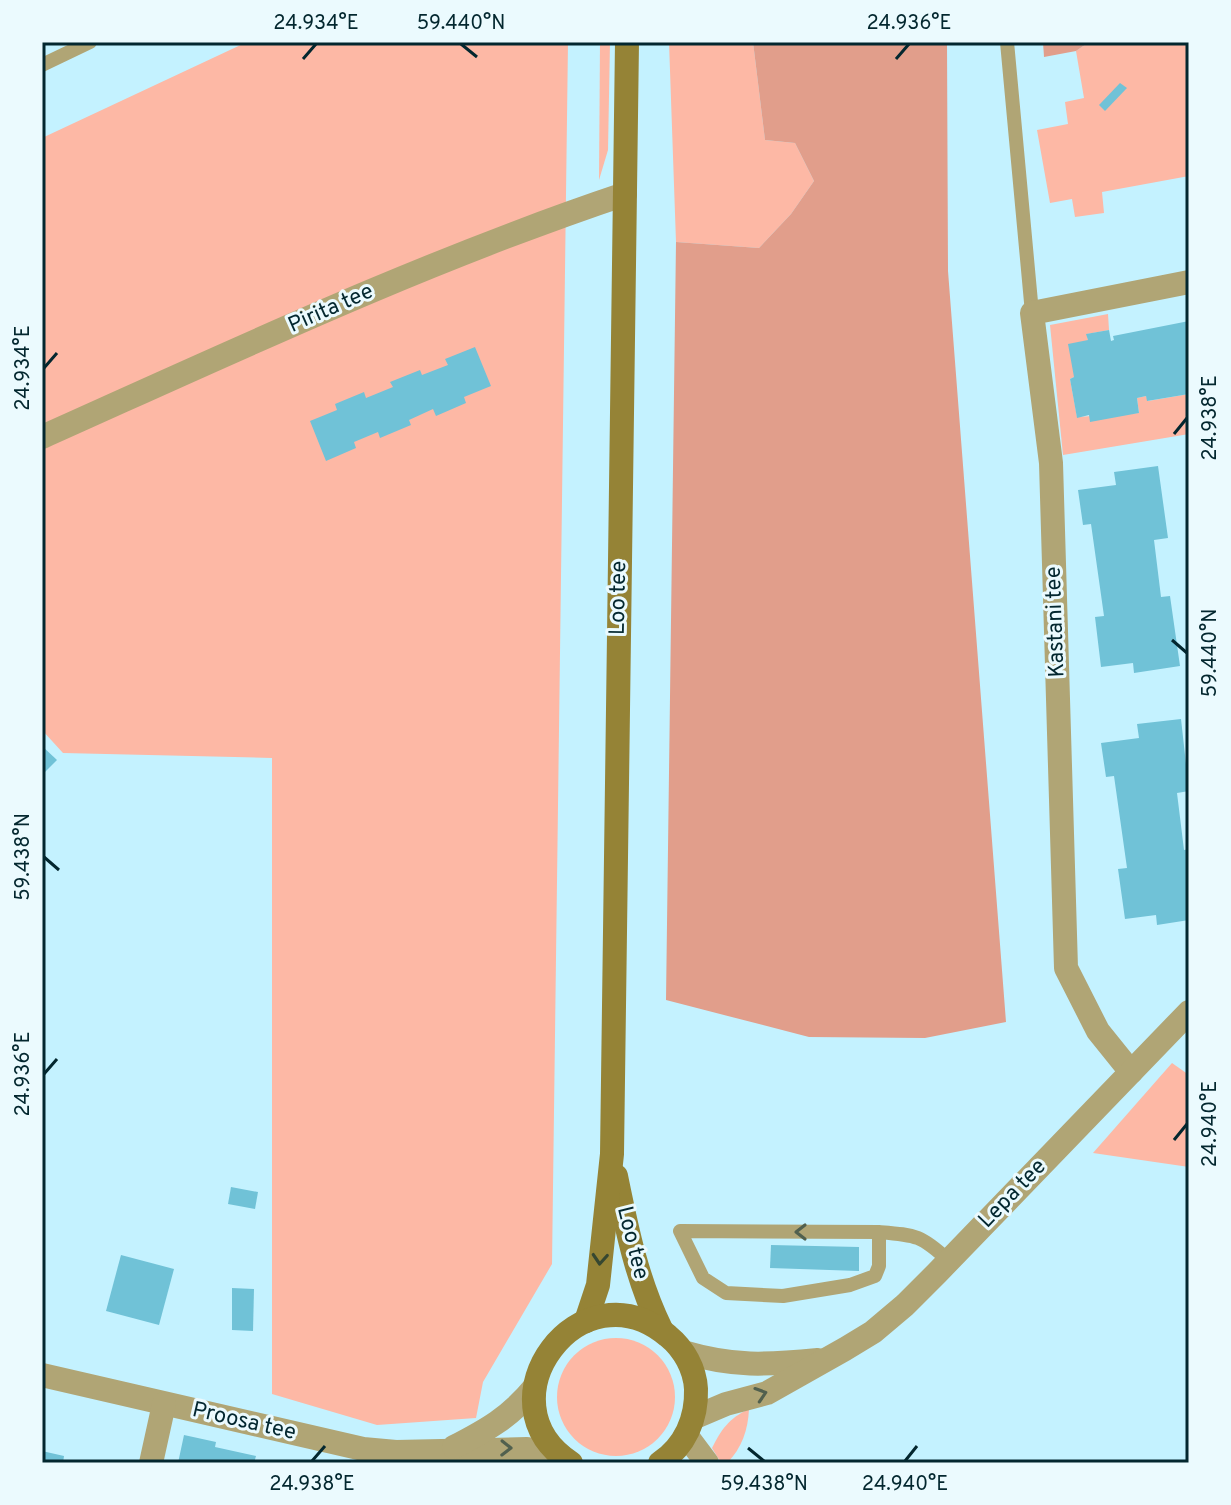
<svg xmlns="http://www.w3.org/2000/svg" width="1231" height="1505" viewBox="0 0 1231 1505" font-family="Overpass,sans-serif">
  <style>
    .green { fill: #fdb8a5 }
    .forest { fill: #e19e8b }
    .building { fill: #70c2d7 }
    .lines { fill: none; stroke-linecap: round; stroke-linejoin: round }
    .lane { stroke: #b0a575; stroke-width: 14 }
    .street { stroke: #b0a575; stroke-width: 24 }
    .secondary { stroke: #958336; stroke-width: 24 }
    .oneway { stroke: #51604e }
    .oneway2 { stroke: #364731 }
    .ticks { fill: none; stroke: #03272f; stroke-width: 3 }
    .labels { text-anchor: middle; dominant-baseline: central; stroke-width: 6; stroke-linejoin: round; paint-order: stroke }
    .street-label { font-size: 22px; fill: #03272f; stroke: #ebfafe }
    .neatline { fill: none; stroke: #03272f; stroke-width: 3 }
    .ticks-label { font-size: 20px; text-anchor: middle; fill: #03272f }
  </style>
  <rect width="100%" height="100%" fill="#c4f2ff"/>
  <g class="green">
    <polygon points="247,42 568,42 552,1264 483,1382 476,1418 377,1425 272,1394 272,758 63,753 42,730 42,138"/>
    <polygon points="600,42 610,42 608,150 599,180"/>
    <polygon points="669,42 753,42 765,140 795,143 814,181 791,214 759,248 676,242"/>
    <polygon points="1089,42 1189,42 1189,176 1102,192 1104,213 1075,217 1072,199 1050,203 1037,130 1068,124 1065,102 1084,98 1076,51"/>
    <polygon points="1108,314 1109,330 1087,334 1088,340 1074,377 1070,379 1077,417 1139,413 1137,398 1146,396 1148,401 1189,394 1189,434 1063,455 1050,325"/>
    <polygon points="1172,1063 1189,1075 1189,1167 1093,1153"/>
    <circle cx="616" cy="1397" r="59"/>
    <path d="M749,1409C748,1430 742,1448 727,1463H721L712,1448C721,1430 729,1418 749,1409Z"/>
  </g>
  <g class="forest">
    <polygon points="753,42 947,42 948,271 1006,1022 925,1038 809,1037 666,1000 676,242 759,248 791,214 814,181 795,143 765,140"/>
    <polygon points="1043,42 1089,42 1076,51 1044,57"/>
  </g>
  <g class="building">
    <polygon points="1120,83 1127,88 1105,111 1099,105"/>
    <polygon points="1189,321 1189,394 1147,401 1146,396 1137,398 1139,413 1090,422 1089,415 1077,418 1070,379 1074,377 1068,344 1088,340 1086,334 1109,330 1111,341 1114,340 1113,336"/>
    <polygon points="475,347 491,386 464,397 466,403 436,416 433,409 409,420 411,425 380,438 378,432 354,442 356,448 326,461 310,421 337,410 335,404 364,392 366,398 393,387 390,382 420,370 422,375 448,365 445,359"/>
    <polygon points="1158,466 1168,538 1154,540 1161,597 1170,596 1180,666 1134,673 1133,663 1101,667 1095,617 1104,616 1091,524 1083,525 1078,490 1116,485 1114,472"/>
    <polygon points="1181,719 1189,791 1177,793 1184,850 1189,849 1189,920 1157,925 1156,915 1125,919 1118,869 1127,868 1114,776 1106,777 1101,743 1139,738 1137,724"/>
    <polygon points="42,746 57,760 42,775"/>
    <polygon points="231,1187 258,1192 255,1209 228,1204"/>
    <polygon points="771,1245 859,1247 859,1271 770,1268"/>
    <polygon points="121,1255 174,1269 159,1325 106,1311"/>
    <polygon points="232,1288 254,1289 253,1331 232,1330"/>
    <polygon points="184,1435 216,1442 215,1447 256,1456 254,1463 178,1463"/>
    <polygon points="42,1451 64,1456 63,1463 42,1463"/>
  </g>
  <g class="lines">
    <g class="lane">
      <polyline points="1007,42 1032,313"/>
      <polyline points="42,65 90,42"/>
      <path d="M879,1232V1266L875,1276L850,1285L783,1296L726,1293L703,1278L680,1231L879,1232C916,1235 921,1235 949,1261"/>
    </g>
    <g class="street">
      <path d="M42,437C234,351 425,261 625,194"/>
      <polyline points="1131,1072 1098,1031 1066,968 1051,463 1032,313 1189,282"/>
      <path d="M683,1352C734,1367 766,1365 818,1360"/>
      <polyline points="42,1375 363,1449 396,1452 527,1449 562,1457"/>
      <polyline points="693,1418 726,1404 767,1393 845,1349 873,1332 905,1305 937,1273 1189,1012"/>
      <polyline points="686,1435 707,1463"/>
      <path d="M454,1447C487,1430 510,1417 534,1388"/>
      <polyline points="151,1463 164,1404"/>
    </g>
    <g class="secondary">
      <path d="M616,1176C627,1230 637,1280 661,1329"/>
      <polyline points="586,1321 598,1285 612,1154 627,42"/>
      <path d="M571,1463C477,1402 581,1262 668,1336C684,1349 695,1369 696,1389C697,1419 685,1446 660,1463"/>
    </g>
  </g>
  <defs><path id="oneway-chevron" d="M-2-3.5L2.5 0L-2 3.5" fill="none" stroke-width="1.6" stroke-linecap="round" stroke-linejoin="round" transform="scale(2)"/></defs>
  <g class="oneway">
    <use href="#oneway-chevron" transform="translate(801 1232) rotate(-180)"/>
    <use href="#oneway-chevron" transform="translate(761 1394) rotate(-18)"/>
    <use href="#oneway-chevron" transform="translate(506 1448) rotate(1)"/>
  </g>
  <use class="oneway2" href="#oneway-chevron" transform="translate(600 1259) rotate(94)"/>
  <path class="ticks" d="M461,44L477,57M303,59L316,44M896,59L909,44M44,368L57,353M1174,434L1187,418M1172,640L1187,653M44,857L59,870M44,1074L57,1059M1174,1140L1187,1124M748,1448L764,1461M312,1461L325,1446M905,1461L917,1446"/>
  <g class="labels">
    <g class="street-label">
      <text transform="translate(331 309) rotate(-24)">Pirita tee</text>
      <text transform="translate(619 598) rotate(-89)">Loo tee</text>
      <text transform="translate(1056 622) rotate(-92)">Kastani tee</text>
      <text transform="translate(1013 1194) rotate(-46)">Lepa tee</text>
      <text transform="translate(632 1243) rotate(76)">Loo tee</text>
      <text transform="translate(244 1422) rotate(13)">Proosa tee</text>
    </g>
  </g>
  <rect width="1231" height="1505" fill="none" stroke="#ebfafe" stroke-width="88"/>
  <rect x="44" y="44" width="1143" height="1417" class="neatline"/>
  <g class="ticks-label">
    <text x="316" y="29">24.934°E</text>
    <text x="461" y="29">59.440°N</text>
    <text x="909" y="29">24.936°E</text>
    <text transform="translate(22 368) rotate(-90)" y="7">24.934°E</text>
    <text transform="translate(1209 418) rotate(-90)" y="7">24.938°E</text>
    <text transform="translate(1209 653) rotate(-90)" y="7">59.440°N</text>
    <text transform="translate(22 857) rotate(-90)" y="7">59.438°N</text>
    <text transform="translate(22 1074) rotate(-90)" y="7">24.936°E</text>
    <text transform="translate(1209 1124) rotate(-90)" y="7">24.940°E</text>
    <text x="312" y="1490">24.938°E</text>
    <text x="764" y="1490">59.438°N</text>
    <text x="905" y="1490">24.940°E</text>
  </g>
</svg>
